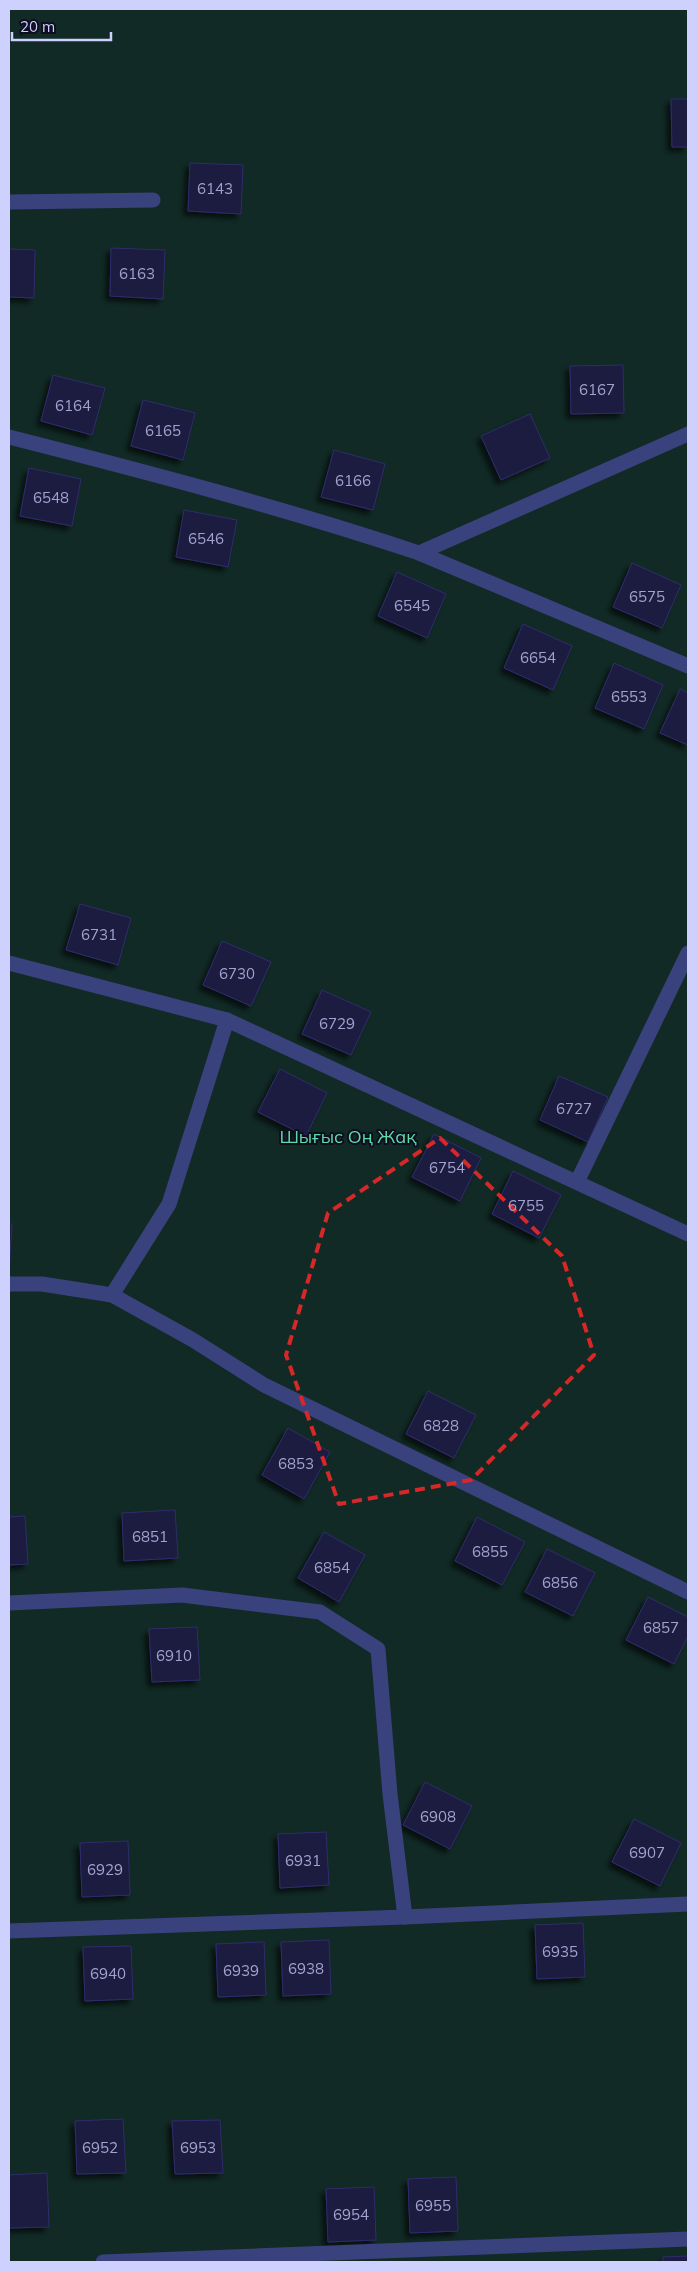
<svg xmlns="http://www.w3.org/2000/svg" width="697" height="2271" viewBox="0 0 697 2271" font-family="Mulish,sans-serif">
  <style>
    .green { fill: #112a25 }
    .building { fill: #1c1a41; stroke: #2f2d6c; filter: url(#shadow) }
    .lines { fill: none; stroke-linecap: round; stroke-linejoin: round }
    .minor { stroke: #3a427e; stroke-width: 15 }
    .marked { fill: none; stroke: #d62828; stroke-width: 4; stroke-dasharray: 10 6; stroke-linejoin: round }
    .labels { text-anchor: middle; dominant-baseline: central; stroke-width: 4; stroke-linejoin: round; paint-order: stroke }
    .number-label { font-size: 15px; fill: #a2a2ce }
    .park-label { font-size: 18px; fill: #5ddba7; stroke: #0e0e20 }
  </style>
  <defs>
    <filter id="shadow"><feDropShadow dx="-4.5" dy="4.5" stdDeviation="2.5" flood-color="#0009"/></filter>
  </defs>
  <rect width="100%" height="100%" fill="#0e0e20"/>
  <rect class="green" x="9" y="9" width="679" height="2253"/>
  <g class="building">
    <polygon points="671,99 688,99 688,147 672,147"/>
    <polygon points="190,163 243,165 241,214 188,211"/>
    <polygon points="111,248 165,250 163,299 110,296"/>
    <polygon points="9,249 35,250 34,298 9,297"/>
    <polygon points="623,365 624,413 571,414 570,366"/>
    <polygon points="53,375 105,388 92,435 41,421"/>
    <polygon points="143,400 195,413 183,460 131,446"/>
    <polygon points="530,414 550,458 501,480 481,436"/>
    <polygon points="334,450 385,464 373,510 321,497"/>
    <polygon points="29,468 81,479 72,526 20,516"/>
    <polygon points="184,510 237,520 228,567 176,557"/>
    <polygon points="632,563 681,585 662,628 613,607"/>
    <polygon points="397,572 446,594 427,638 378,616"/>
    <polygon points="523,624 572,646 553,690 504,668"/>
    <polygon points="614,663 663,685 644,729 595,708"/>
    <polygon points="680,689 688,693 688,745 660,733"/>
    <polygon points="80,904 131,918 118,965 66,950"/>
    <polygon points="222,941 271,962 251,1006 203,985"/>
    <polygon points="322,990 371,1012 351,1055 302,1034"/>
    <polygon points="280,1069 327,1093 306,1136 258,1112"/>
    <polygon points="559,1076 608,1097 588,1142 540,1120"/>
    <polygon points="434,1134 481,1158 460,1201 412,1177"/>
    <polygon points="513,1171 561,1195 539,1238 492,1214"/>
    <polygon points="9,1224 12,1224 9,1272"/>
    <polygon points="428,1391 476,1415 454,1458 406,1434"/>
    <polygon points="288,1428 330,1452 304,1499 262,1475"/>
    <polygon points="175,1510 178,1558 124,1561 122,1513"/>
    <polygon points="25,1516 28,1564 9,1565 9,1517"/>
    <polygon points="477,1517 525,1542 502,1585 455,1561"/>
    <polygon points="324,1532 365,1555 339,1602 298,1578"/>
    <polygon points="547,1549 595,1573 573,1616 525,1592"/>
    <polygon points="648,1597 688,1617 688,1636 674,1664 626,1640"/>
    <polygon points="197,1627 200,1680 152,1682 149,1629"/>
    <polygon points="425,1782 472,1806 450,1849 403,1825"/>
    <polygon points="634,1819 681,1843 660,1886 612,1862"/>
    <polygon points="326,1832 329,1885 280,1888 278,1834"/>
    <polygon points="128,1841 130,1895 82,1897 80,1843"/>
    <polygon points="583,1923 585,1977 537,1979 535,1925"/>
    <polygon points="329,1940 331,1994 283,1996 281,1942"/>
    <polygon points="264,1942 266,1995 218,1997 216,1944"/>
    <polygon points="131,1946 133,1999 85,2001 83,1947"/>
    <polygon points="123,2119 126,2173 77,2174 75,2121"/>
    <polygon points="220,2120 223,2173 175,2174 172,2121"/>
    <polygon points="47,2173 49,2227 9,2228 9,2175"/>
    <polygon points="456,2177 458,2231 410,2233 408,2179"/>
    <polygon points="374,2187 376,2240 328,2242 326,2189"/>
    <polygon points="688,2256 688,2262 663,2262 663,2257"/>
  </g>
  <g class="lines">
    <g class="minor">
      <polyline points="9,202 153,200"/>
      <path d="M9,437C147,472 284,508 419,553L688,434"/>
      <polyline points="419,553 688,666"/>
      <polyline points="9,963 227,1020 688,1234"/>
      <polyline points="577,1182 688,953"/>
      <polyline points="9,1284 42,1284 112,1295 193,1340 264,1385 688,1592"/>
      <polyline points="112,1295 169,1204 227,1020"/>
      <polyline points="9,1603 182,1595 320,1612 378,1649 390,1794 405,1917"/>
      <polyline points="9,1931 405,1917 688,1904"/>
      <polyline points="103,2262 688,2239"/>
    </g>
  </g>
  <path class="marked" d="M440,1138L562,1256L594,1355L471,1480L339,1504L286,1355L328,1213Z"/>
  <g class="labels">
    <g class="number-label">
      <text x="215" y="188">6143</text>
      <text x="137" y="273">6163</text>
      <text x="597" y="389">6167</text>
      <text x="73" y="405">6164</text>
      <text x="163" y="430">6165</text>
      <text x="353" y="480">6166</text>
      <text x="51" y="497">6548</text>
      <text x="206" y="538">6546</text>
      <text x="647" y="596">6575</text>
      <text x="412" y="605">6545</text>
      <text x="538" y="657">6654</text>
      <text x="629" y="696">6553</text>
      <text x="99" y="934">6731</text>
      <text x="237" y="973">6730</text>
      <text x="337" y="1023">6729</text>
      <text x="574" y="1108">6727</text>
      <text x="447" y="1167">6754</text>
      <text x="526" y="1205">6755</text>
      <text x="441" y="1425">6828</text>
      <text x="296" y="1463">6853</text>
      <text x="150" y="1536">6851</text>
      <text x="490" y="1551">6855</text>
      <text x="332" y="1567">6854</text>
      <text x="560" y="1582">6856</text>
      <text x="661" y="1627">6857</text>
      <text x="174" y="1655">6910</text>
      <text x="438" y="1816">6908</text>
      <text x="647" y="1852">6907</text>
      <text x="303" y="1860">6931</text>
      <text x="105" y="1869">6929</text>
      <text x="560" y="1951">6935</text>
      <text x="306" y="1968">6938</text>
      <text x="241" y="1970">6939</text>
      <text x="108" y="1973">6940</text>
      <text x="100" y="2147">6952</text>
      <text x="198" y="2147">6953</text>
      <text x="433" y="2205">6955</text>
      <text x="351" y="2214">6954</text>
    </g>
    <g class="park-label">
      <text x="348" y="1136">Шығыс Оң Жақ</text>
    </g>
  </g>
  <rect width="697" height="2271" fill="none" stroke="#ced0fd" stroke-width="20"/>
  <path d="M12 32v8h99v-8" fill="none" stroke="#ced0fd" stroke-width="2.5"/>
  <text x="20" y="32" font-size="15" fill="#ced0fd" stroke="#0e0e20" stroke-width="4" paint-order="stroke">20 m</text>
</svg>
